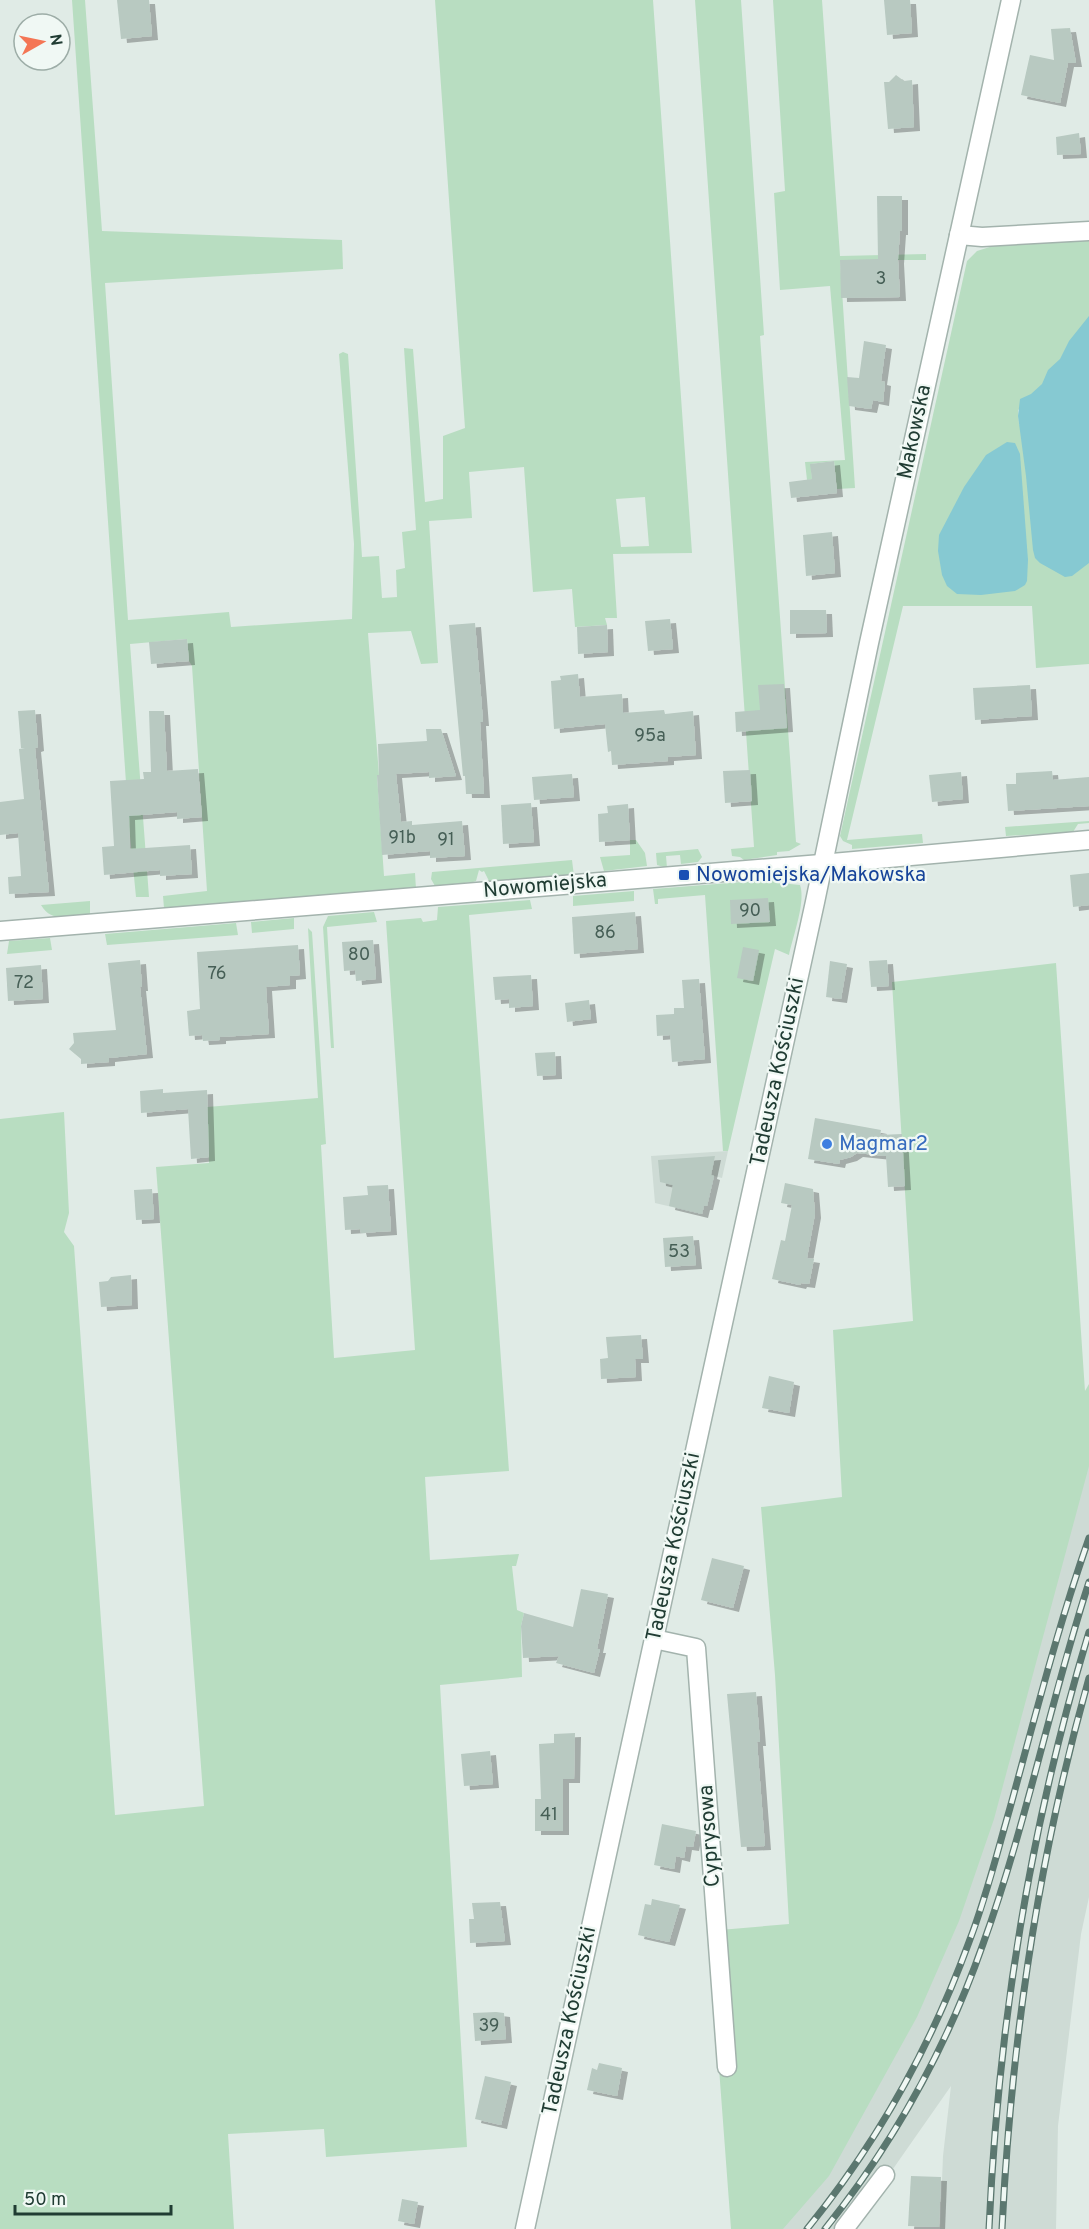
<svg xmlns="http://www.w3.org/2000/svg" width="1089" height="2229" viewBox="0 0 1089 2229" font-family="Overpass,sans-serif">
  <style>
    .built { fill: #cedbd5 }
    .green { fill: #b8ddc1; fill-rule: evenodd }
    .water { fill: #86c9d2 }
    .building { fill: #b8c9c1; filter: url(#shadow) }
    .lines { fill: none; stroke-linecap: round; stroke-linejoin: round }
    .minor-casing { stroke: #a3b3ad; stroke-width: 21 }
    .minor { stroke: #fff; stroke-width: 18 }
    .rail-casing { stroke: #5b776f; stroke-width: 7 }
    .rail { stroke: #f0f8f4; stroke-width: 4.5; stroke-dasharray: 14; stroke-linecap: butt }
    .transit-dot { fill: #1a4fb4; stroke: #f0f8f4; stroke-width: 2 }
    .shop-dot { fill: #3f7fe0; stroke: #f0f8f4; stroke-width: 2 }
    .labels { text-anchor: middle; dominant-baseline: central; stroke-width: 4.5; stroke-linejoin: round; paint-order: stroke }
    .number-label { font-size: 18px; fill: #465f56 }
    .street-label { font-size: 21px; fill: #203c33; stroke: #f0f8f4 }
    .transit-label { font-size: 21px; fill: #164399; stroke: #f0f8f4; text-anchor: start }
    .shop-label { font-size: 21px; fill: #366cbe; stroke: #f0f8f4; text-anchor: start }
  </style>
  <defs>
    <filter id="shadow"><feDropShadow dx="6" dy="4" stdDeviation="0" flood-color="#0004"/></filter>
  </defs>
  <rect width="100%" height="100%" fill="#e0ebe6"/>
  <g class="built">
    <polygon points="728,1151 722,1178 714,1176 707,1206 704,1206 702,1214 655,1203 651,1156"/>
    <polygon points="1089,1401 1089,1897 1081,1934 1058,2126 1056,2229 940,2229 943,2156 951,2086 851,2229 777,2229"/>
  </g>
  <g class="green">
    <path d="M72,0H85L102,231L342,240L343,269L105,283L128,620L229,612L231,627L352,619L354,544L339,354L343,352L348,354L362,557L379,556L382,598L397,597L396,570L405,568L402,532L416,530L404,348L413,349L425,502L443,499V436L465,428L435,0H653L692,553L613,554L617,618H605L607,625L575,627L572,589L533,592L524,467L469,472L472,518L429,521L438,663L421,664L411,631L368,633L379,775H377L384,876L415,873L416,889L164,908L163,896L207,891L192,666L189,661L187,639L130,644L149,897H136L129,826ZM645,497L649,546L621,547L616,499Z"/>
    <polygon points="695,0 741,0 764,335 760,336 796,842 801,844 789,851 777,852 777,855 744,860 740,857 732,856 731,849 754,847"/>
    <polygon points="773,0 822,0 840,256 926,254 926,260 840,260 855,488 837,489 834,461 811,464 812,479 807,480 805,462 845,460 830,286 780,290 774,193 785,191"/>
    <polygon points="1089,240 1089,323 1066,369 1018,410 1019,424 1089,515 1089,664 1036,668 1032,606 903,606 847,840 922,834 923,843 852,849 852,845 843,841 840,836 967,261 977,251 993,246"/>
    <polygon points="1089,821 1089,823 1078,824 1073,832 1006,836 1005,827"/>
    <polygon points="630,840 636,840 645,853 647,866 604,871 600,857 630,855"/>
    <polygon points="698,849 702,857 698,862 681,864 680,855 666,856 667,868 657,865 656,853"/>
    <polygon points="572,860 574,876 489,881 484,871 482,872 479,870 476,881 473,882 435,886 431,879 432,872"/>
    <path d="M781,879L790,884L800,885C806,902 793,936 789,955L775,949L728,1151H723L705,895L658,899V904H655L653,889Z"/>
    <polygon points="634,891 634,901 573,906 573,896"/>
    <polygon points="530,900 532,909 469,915 509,1471 425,1477 430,1560 519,1554 516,1566 512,1566 517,1610 524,1613 521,1626 522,1677 440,1685 467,2147 326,2157 324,2129 228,2134 234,2229 0,2229 0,1119 64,1112 69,1213 64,1232 74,1246 115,1815 204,1806 156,1167 209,1163 207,1107 318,1098 308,928 312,932 326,1144 321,1145 334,1358 415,1350 386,921 421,918 423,922 437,920 438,907"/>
    <path d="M90,901V914C71,916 52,924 41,905Z"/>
    <polygon points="374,912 377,922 327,927 334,1048 331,1048 323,927 328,916"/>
    <polygon points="294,918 294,929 252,933 251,922"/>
    <polygon points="236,923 238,935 107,945 105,934"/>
    <polygon points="50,938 52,950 7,954 9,941"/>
    <polygon points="1056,963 1085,1391 1089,1384 1089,1466 994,1819 959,1921 917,2017 829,2176 783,2229 731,2229 719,2068 720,1930 789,1924 775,1675 761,1507 842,1497 833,1330 913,1321 892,982"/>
  </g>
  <g class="water">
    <polygon points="1089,316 1089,563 1072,576 1065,577 1040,563 1035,558 1033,550 1026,476 1018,416 1020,399 1031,394 1042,384 1048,370 1060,359 1069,341"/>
    <polygon points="1007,442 1015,443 1020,454 1028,560 1027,581 1025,585 1015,591 981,595 957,594 947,586 942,575 938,551 939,535 964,487 986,455"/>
  </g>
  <g class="building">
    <polygon points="117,0 149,0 152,36 121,39"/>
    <polygon points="884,0 910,0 912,33 887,35"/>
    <polygon points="1070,28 1076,63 1068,63 1060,103 1021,95 1030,55 1054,60 1051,29"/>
    <polygon points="896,75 904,81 912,80 914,127 888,129 884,82 889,82"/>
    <polygon points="1079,133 1081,154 1057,155 1056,137"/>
    <polygon points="877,196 902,196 902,231 900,231 898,260 900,297 841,298 840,260 878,259"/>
    <polygon points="864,341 886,345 881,381 885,382 883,402 873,400 871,409 849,406 847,377 859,378"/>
    <polygon points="834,461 837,493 791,498 789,482 812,479 810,464"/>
    <polygon points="832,532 835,573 806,576 803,535"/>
    <polygon points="790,610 826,610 827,633 790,634"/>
    <polygon points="670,619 673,649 648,651 645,621"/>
    <polygon points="475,623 481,696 483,722 480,722 484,794 466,794 465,776 463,776 449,625"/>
    <polygon points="607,625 608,652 578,654 577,627"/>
    <polygon points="187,639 189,661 151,664 149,642"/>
    <polygon points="578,674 580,697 622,694 623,713 664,710 665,714 693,711 696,755 668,757 668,761 612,765 611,751 608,752 605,724 554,729 551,681 561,680 560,676"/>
    <polygon points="784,684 787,728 736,732 735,712 760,710 758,685"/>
    <polygon points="1030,685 1032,716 975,720 973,688"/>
    <polygon points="35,710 38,747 35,748 49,892 9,894 8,877 21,876 18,833 0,835 0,802 24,799 19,749 25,748 21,748 18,711"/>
    <polygon points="149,711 164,711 167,771 198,769 202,817 177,819 177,812 129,816 130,849 190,845 192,874 160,876 160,870 104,875 102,847 114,846 110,781 144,779 143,772 151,772"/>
    <polygon points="426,729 441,729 456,776 429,778 429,772 396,774 401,822 412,821 412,825 462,821 465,856 430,858 430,851 382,855 377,775 379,775 378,744 427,741"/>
    <polygon points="750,770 752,801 725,803 723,771"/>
    <polygon points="1052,771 1053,780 1089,777 1089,806 1008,811 1006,784 1016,784 1016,773"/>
    <polygon points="961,772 963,799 932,802 929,775"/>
    <polygon points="572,774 574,797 534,800 532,777"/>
    <polygon points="531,803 534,842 503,844 501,805"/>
    <polygon points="628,804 630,840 599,842 598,814 608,813 607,806"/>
    <polygon points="1089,873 1089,905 1073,907 1070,875"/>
    <polygon points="768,898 770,922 731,924 730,900"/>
    <polygon points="635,912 638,949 574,954 572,917"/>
    <polygon points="373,940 376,979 356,981 355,970 344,971 342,942"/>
    <polygon points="298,945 300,975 290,976 290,985 266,987 269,1034 220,1037 220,1040 203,1041 202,1035 189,1036 187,1011 200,1009 197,952"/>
    <polygon points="743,947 759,950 753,981 737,978"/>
    <polygon points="140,960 142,987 140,987 147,1054 109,1058 109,1062 81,1064 81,1059 69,1049 74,1043 73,1033 116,1030 108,963"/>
    <polygon points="887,960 889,986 871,987 869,961"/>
    <polygon points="830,961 847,964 841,999 826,997"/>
    <polygon points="41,965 43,999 8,1001 6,968"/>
    <polygon points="531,975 533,1006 509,1008 509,999 495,1000 493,977"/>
    <polygon points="699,979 705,1059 672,1062 670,1035 657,1036 656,1015 674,1014 674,1008 684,1008 682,980"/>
    <polygon points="589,1000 591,1019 567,1022 565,1003"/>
    <polygon points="555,1052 556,1075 537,1076 535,1053"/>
    <polygon points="163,1089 163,1093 207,1090 209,1157 191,1159 188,1109 141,1113 140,1091"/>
    <polygon points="815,1118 881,1130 880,1135 902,1134 905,1186 888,1187 886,1156 857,1153 851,1157 840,1160 839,1164 808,1159"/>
    <polygon points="715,1156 711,1175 714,1176 707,1206 704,1206 702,1214 669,1206 673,1185 660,1182 658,1160"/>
    <polygon points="785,1183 813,1189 815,1214 807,1258 814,1259 809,1284 801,1283 800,1285 772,1279 781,1240 785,1241 792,1205 781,1203"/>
    <polygon points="388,1185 391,1231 361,1233 360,1229 345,1230 343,1197 368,1195 367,1186"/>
    <polygon points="152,1189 154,1219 136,1220 134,1190"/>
    <polygon points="693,1236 696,1265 665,1267 663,1238"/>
    <polygon points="131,1275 132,1305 101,1307 99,1282 108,1281 111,1277"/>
    <polygon points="641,1335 643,1359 635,1359 636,1377 601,1379 600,1359 608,1358 606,1337"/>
    <polygon points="769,1376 794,1382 789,1413 762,1408"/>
    <polygon points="712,1558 744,1566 733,1608 701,1600"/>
    <polygon points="581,1589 608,1594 597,1649 600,1649 594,1673 556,1663 559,1656 523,1658 521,1626 524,1613 573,1627"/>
    <polygon points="756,1692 760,1742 757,1742 765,1846 741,1847 727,1694"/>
    <polygon points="575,1733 574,1779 563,1779 563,1831 535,1831 535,1799 541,1799 539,1744 554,1743 554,1734"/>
    <polygon points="490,1751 493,1784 464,1786 461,1754"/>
    <polygon points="662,1824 696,1831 693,1847 686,1846 684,1858 676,1856 674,1869 654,1865"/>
    <polygon points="652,1899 680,1905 669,1942 638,1935 645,1904 651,1905"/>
    <polygon points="500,1902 505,1941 470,1943 469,1919 474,1919 472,1903"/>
    <polygon points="496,2012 504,2013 506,2039 475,2041 473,2013"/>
    <polygon points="599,2063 622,2068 617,2096 587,2090 592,2068 597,2070"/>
    <polygon points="485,2076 511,2082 501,2125 475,2119"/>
    <polygon points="911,2176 941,2177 939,2227 908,2226"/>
    <polygon points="402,2199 418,2202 414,2224 398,2221"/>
  </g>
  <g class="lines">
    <defs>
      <g id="minor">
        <polyline points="959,235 982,237 1089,231"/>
        <polyline points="0,931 821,864 1089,840"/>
        <polyline points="654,1639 696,1648 727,2067"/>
        <polyline points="525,2229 815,902 869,643 1011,0"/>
        <polyline points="844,2229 885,2175"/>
      </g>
    </defs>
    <use href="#minor" class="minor-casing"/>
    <use href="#minor" class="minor"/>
    <defs>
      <g id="rail">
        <path d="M807,2229C877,2143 931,2046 969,1942C986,1898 997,1853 1010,1808C1035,1717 1058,1626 1089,1538"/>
        <path d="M825,2229C893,2144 947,2047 983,1944C1026,1826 1050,1702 1089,1582"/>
        <path d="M989,2229C998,2027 1030,1826 1089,1632"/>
        <path d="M1002,2229C1011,2043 1038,1858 1089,1678"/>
      </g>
    </defs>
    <use href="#rail" class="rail-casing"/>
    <use href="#rail" class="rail"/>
  </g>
  <rect class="transit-dot" x="678" y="869" width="12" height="12" rx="3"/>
  <circle class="shop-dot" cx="827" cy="1144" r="6"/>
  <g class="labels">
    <g class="number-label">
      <text x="881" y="279">3</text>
      <text x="650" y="736">95a</text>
      <text x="402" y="838">91b</text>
      <text x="446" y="840">91</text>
      <text x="750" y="911">90</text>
      <text x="605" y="933">86</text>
      <text x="359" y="955">80</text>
      <text x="217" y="974">76</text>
      <text x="24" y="983">72</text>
      <text x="679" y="1252">53</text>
      <text x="549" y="1815">41</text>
      <text x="489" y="2026">39</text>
    </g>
    <g class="street-label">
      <text transform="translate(915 432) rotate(-78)">Makowska</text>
      <text transform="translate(545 886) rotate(-5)">Nowomiejska</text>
      <text transform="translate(778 1072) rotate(-78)">Tadeusza Kościuszki</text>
      <text transform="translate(674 1547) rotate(-78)">Tadeusza Kościuszki</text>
      <text transform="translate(710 1836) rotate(-94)">Cyprysowa</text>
      <text transform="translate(570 2021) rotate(-78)">Tadeusza Kościuszki</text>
    </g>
    <g class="transit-label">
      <text x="696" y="875">Nowomiejska/Makowska</text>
    </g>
    <g class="shop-label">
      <text x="839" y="1144">Magmar2</text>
    </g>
  </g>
  <g transform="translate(42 42) rotate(81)"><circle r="28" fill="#f0f8f4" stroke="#9dada7" stroke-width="1.5"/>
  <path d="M0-4.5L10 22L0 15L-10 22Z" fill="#f47655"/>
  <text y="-9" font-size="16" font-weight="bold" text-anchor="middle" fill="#203c33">N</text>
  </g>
  <path d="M15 2205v9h156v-9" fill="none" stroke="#203c33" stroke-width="3"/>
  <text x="24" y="2205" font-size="18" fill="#203c33" stroke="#f0f8f4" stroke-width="4.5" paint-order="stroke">50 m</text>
</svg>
